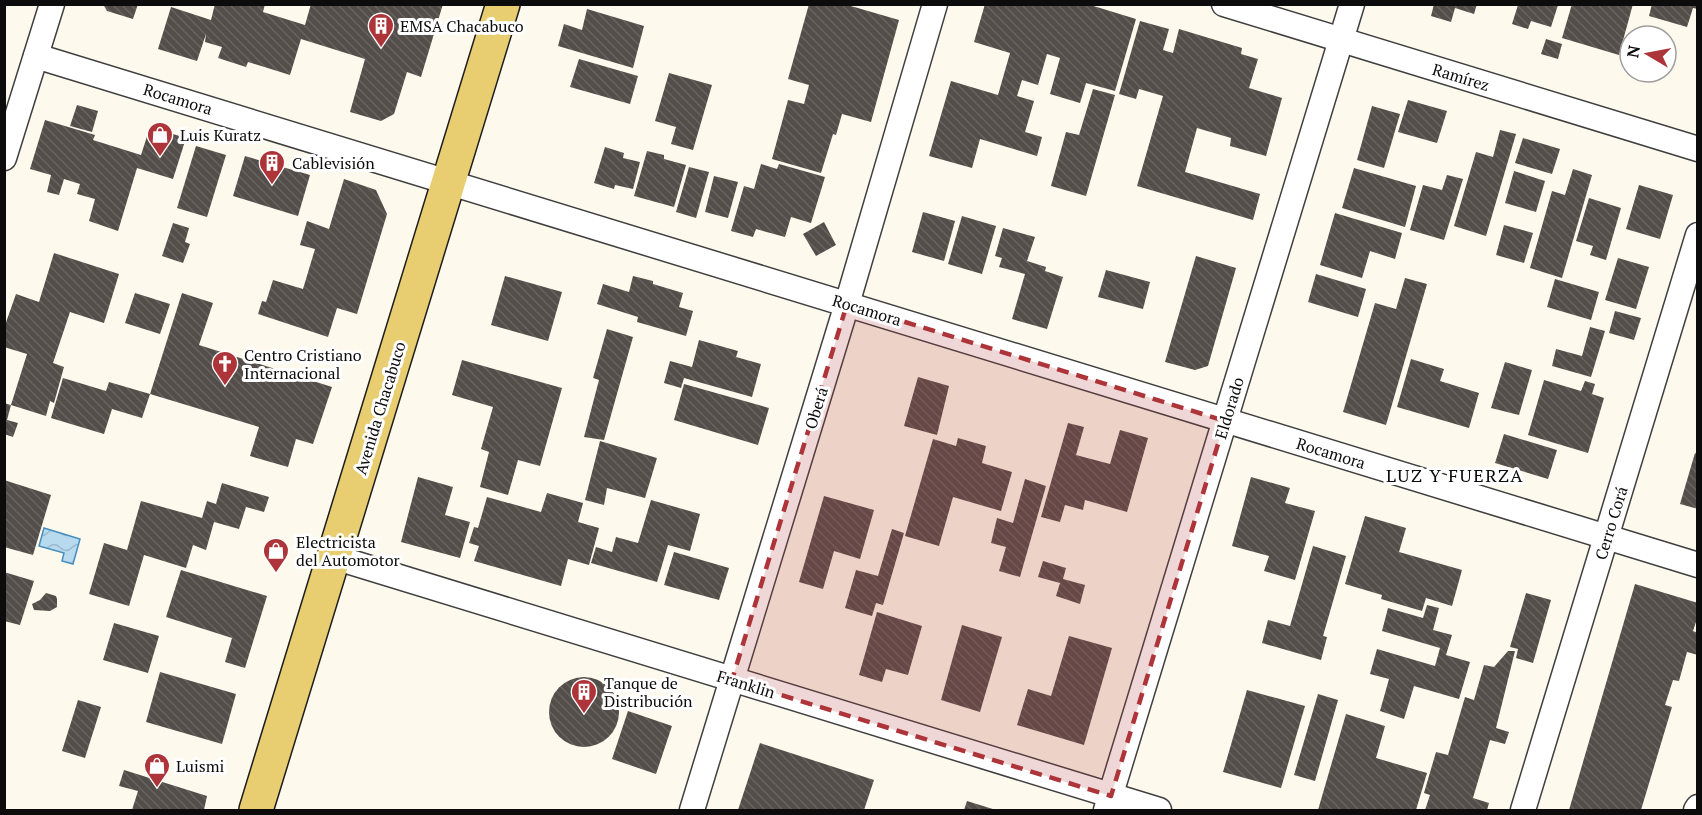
<svg xmlns="http://www.w3.org/2000/svg" width="1702" height="815" viewBox="0 0 1702 815" font-family="'PT Serif',serif">
  <style>
    .water { fill: url(#water-waves); stroke: #468ebe; stroke-width: 1.5 }
    .building { fill: url(#building-back-hatch) }
    .lines { fill: none; stroke-linecap: round; stroke-linejoin: round }
    .street-casing { stroke: #3f3f3f; stroke-width: 27 }
    .primary-casing { stroke: #1d1d1d; stroke-width: 36 }
    .street { stroke: #fff; stroke-width: 24 }
    .primary { stroke: #e9cd71; stroke-width: 33 }
    .marked { fill: #ad3439; fill-opacity: 0.2; stroke: #ad3439; stroke-width: 4.5; stroke-dasharray: 12 8; stroke-linejoin: round }
    .labels { text-anchor: middle; dominant-baseline: central; stroke-width: 6; stroke-linejoin: round; paint-order: stroke }
    .poi-label { font-size: 16px; fill: #0c0c0c; stroke: #fff; text-anchor: start }
    .street-label { font-size: 16px; fill: #0c0c0c; stroke: #fff }
    .neighbourhood-label { font-size: 18px; letter-spacing: 1.5px; fill: #0c0c0c; stroke: #fff }
  </style>
  <defs>
    <pattern id="water-waves" width="16" height="10" patternUnits="userSpaceOnUse" patternTransform="scale(1.5)"><rect width="16" height="10" fill="#b7daef"/><path d="M0 5q4-4 8 0t8 0" fill="none" stroke="#9cbacc"/></pattern>
    <pattern id="building-back-hatch" width="6" height="6" patternUnits="userSpaceOnUse" patternTransform="scale(1.5)"><rect width="6" height="6" fill="#544e4a"/><path d="M-1 5l2 2M0 0l6 6M5-1l2 2" fill="none" stroke="#686360"/></pattern>
  </defs>
  <rect width="100%" height="100%" fill="#fdfaed"/>
  <polygon class="water" points="44,528 80,539 73,564 62,561 64,553 39,546"/>
  <g class="building">
    <polygon points="103,4 138,4 133,19 107,11"/>
    <polygon points="215,4 265,4 263,12 305,25 311,4 443,4 421,77 407,72 394,114 381,121 350,112 365,59 301,39 290,75 248,62 246,67 218,58 222,47 205,42 206,34 197,61 158,49 171,7 211,20"/>
    <polygon points="809,4 844,4 899,20 871,122 842,114 836,135 833,134 821,173 772,159 788,100 804,104 809,85 788,79"/>
    <polygon points="985,4 1087,4 1136,19 1115,91 1086,83 1080,103 1050,94 1060,58 1047,54 1038,85 1022,80 1017,96 1034,101 1025,132 1042,137 1037,156 980,139 972,168 929,156 951,81 998,95 1010,53 974,42"/>
    <polygon points="1434,4 1477,4 1474,14 1455,8 1451,22 1431,16"/>
    <polygon points="1572,4 1633,4 1619,55 1562,38"/>
    <polygon points="1652,4 1698,4 1698,9 1693,8 1687,27 1649,16"/>
    <polygon points="1518,5 1558,5 1551,27 1531,21 1528,29 1512,24"/>
    <polygon points="587,9 644,26 633,68 558,46 564,24 582,30"/>
    <polygon points="1140,21 1169,29 1163,50 1173,53 1179,29 1242,48 1241,54 1258,59 1249,88 1282,98 1266,156 1230,146 1231,138 1197,128 1185,172 1260,194 1253,220 1137,186 1163,96 1139,89 1136,99 1119,94"/>
    <polygon points="1546,39 1562,44 1558,59 1541,54"/>
    <polygon points="579,59 638,76 630,104 570,87"/>
    <polygon points="669,73 712,85 693,150 671,144 676,127 655,121"/>
    <polygon points="1093,89 1115,95 1086,196 1051,186 1066,132 1079,135"/>
    <polygon points="1408,100 1447,111 1437,143 1398,132"/>
    <polygon points="77,105 98,111 92,132 70,126"/>
    <polygon points="1372,106 1400,114 1384,168 1357,160"/>
    <polygon points="45,120 95,135 93,140 141,155 150,127 186,138 173,179 137,168 118,231 89,221 95,199 77,194 80,184 64,179 59,195 47,192 51,175 30,169"/>
    <polygon points="1500,130 1516,134 1486,236 1454,226 1476,152 1493,157"/>
    <polygon points="1523,138 1560,149 1552,174 1515,163"/>
    <polygon points="196,146 226,155 207,217 177,208"/>
    <polygon points="605,147 624,153 623,158 640,162 633,189 615,185 614,189 594,183"/>
    <polygon points="647,151 664,155 664,159 686,165 674,207 634,196"/>
    <polygon points="245,156 310,175 298,216 233,196"/>
    <polygon points="761,164 777,169 779,164 825,177 811,223 791,217 785,237 756,229 753,237 731,231 744,186 754,189"/>
    <polygon points="689,167 709,172 696,218 676,212"/>
    <polygon points="1354,168 1416,186 1405,227 1342,208"/>
    <polygon points="1573,169 1592,175 1562,278 1530,268 1552,191 1565,195"/>
    <polygon points="1514,171 1545,181 1536,212 1505,203"/>
    <polygon points="1447,175 1463,179 1444,240 1410,230 1423,185 1442,190"/>
    <polygon points="714,176 738,182 728,218 705,212"/>
    <polygon points="344,179 376,190 387,214 357,314 337,308 328,337 258,314 262,301 266,302 273,280 303,289 315,249 300,245 307,221 329,229"/>
    <polygon points="1639,185 1673,195 1660,239 1626,229"/>
    <polygon points="1589,198 1621,208 1606,260 1590,255 1593,246 1576,241"/>
    <polygon points="923,212 955,221 944,261 912,252"/>
    <polygon points="1335,213 1402,233 1395,259 1370,251 1362,278 1320,265"/>
    <polygon points="962,216 996,226 982,274 948,264"/>
    <polygon points="824,222 836,245 816,256 803,234"/>
    <polygon points="173,223 189,228 185,242 190,244 183,263 162,256"/>
    <polygon points="1504,225 1533,233 1524,263 1496,255"/>
    <polygon points="1003,228 1035,237 1027,261 1046,267 1045,271 1063,277 1047,329 1012,319 1025,274 999,267 1002,258 995,256"/>
    <polygon points="54,253 119,274 104,323 70,312 53,363 64,367 54,403 50,401 46,416 11,405 27,354 4,347 4,328 16,294 39,302"/>
    <polygon points="1196,256 1236,268 1208,366 1195,370 1165,362"/>
    <polygon points="1618,258 1649,267 1636,309 1605,300"/>
    <polygon points="1106,270 1150,282 1143,309 1098,297"/>
    <polygon points="1316,274 1366,289 1358,317 1308,302"/>
    <polygon points="505,276 562,292 548,341 491,325"/>
    <polygon points="633,276 653,281 653,284 683,293 679,307 693,311 686,336 637,322 638,317 597,304 603,284 629,292"/>
    <polygon points="1405,278 1427,284 1386,425 1343,412 1375,303 1396,309"/>
    <polygon points="1555,279 1599,292 1591,320 1547,307"/>
    <polygon points="135,293 170,304 160,334 125,323"/>
    <polygon points="182,293 213,303 199,345 332,387 313,444 296,439 288,467 250,456 259,427 150,394"/>
    <polygon points="1615,311 1641,318 1634,340 1609,333"/>
    <polygon points="1590,327 1605,331 1591,377 1552,366 1556,349 1582,356"/>
    <polygon points="607,329 633,337 604,440 584,437 599,380 593,378"/>
    <polygon points="699,340 738,351 736,357 761,364 752,397 684,378 681,388 664,383 670,361 692,367"/>
    <polygon points="1411,359 1444,369 1440,381 1479,393 1469,428 1397,407"/>
    <polygon points="462,360 562,388 540,466 518,460 508,495 480,487 489,452 481,449 493,407 452,395"/>
    <polygon points="1505,362 1532,370 1519,415 1491,408"/>
    <polygon points="918,377 949,386 937,435 904,426"/>
    <polygon points="63,378 106,391 109,382 150,394 142,418 112,409 104,434 51,418"/>
    <polygon points="1544,380 1581,391 1585,381 1595,384 1592,394 1604,398 1588,453 1528,435"/>
    <polygon points="684,384 769,408 758,445 674,420"/>
    <polygon points="4,403 11,405 7,420 18,423 13,437 4,434"/>
    <polygon points="1068,423 1084,427 1076,455 1110,464 1120,430 1148,438 1127,512 1085,500 1083,510 1065,505 1060,522 1041,517"/>
    <polygon points="1504,434 1557,450 1548,479 1495,463"/>
    <polygon points="958,438 986,446 982,463 1012,472 1001,511 953,497 939,546 905,536 933,439 956,446"/>
    <polygon points="600,441 657,458 645,498 607,488 604,505 585,500"/>
    <polygon points="1695,453 1698,454 1698,509 1680,504"/>
    <polygon points="418,477 453,487 445,515 470,522 460,558 401,542"/>
    <polygon points="1251,477 1290,488 1285,503 1315,511 1295,580 1264,571 1269,556 1232,546"/>
    <polygon points="1025,479 1046,486 1020,577 999,571 1006,547 991,543 997,518 1013,523"/>
    <polygon points="4,480 51,495 33,555 4,547"/>
    <polygon points="222,483 269,497 264,512 246,507 239,529 214,522 206,550 193,545 186,568 144,555 129,606 89,594 104,543 127,550 141,501 202,518 207,501 216,504"/>
    <polygon points="547,493 583,503 578,522 599,528 589,565 568,559 561,586 474,561 479,546 469,543 474,527 478,528 487,497 541,512"/>
    <polygon points="824,496 874,510 860,559 834,551 823,589 799,582"/>
    <polygon points="651,500 700,514 690,551 668,545 657,582 591,563 596,547 612,552 616,537 638,543"/>
    <polygon points="1365,516 1406,528 1399,552 1462,570 1452,606 1426,598 1422,611 1381,599 1382,595 1345,584"/>
    <polygon points="892,529 904,533 883,605 876,603 872,616 845,608 856,570 878,576"/>
    <polygon points="1313,546 1346,556 1323,636 1327,637 1321,660 1262,643 1268,620 1290,626"/>
    <polygon points="674,552 729,568 719,600 664,585"/>
    <polygon points="1043,561 1066,568 1063,579 1085,585 1080,604 1056,596 1060,583 1038,577"/>
    <polygon points="181,570 267,596 245,668 225,662 232,638 166,617"/>
    <polygon points="4,572 34,581 20,625 4,621"/>
    <polygon points="1635,584 1698,603 1698,616 1693,631 1698,633 1698,655 1687,652 1679,681 1673,680 1665,705 1672,707 1641,810 1569,810"/>
    <polygon points="46,593 56,596 57,599 57,607 50,611 34,610 32,604 40,600"/>
    <polygon points="1526,593 1551,600 1533,663 1516,658 1518,649 1510,647"/>
    <polygon points="1427,605 1439,608 1433,630 1452,635 1446,655 1470,662 1459,699 1414,686 1404,719 1380,711 1389,679 1370,674 1377,649 1435,666 1440,648 1382,631 1388,608 1423,618"/>
    <polygon points="877,612 922,626 908,675 886,669 882,682 859,675"/>
    <polygon points="114,623 159,636 148,673 103,660"/>
    <polygon points="962,625 1002,637 980,712 941,700"/>
    <polygon points="1069,636 1112,648 1084,745 1017,725 1028,689 1051,696"/>
    <polygon points="1508,651 1515,651 1496,728 1509,732 1505,744 1490,740 1473,798 1489,803 1487,810 1425,810 1430,795 1424,793 1436,752 1448,755 1465,697 1474,700 1484,665 1494,667"/>
    <polygon points="160,672 236,694 222,744 146,722"/>
    <circle cx="584" cy="712" r="35"/>
    <polygon points="1247,690 1305,706 1281,788 1223,772"/>
    <polygon points="1318,694 1338,700 1315,781 1294,775"/>
    <polygon points="78,700 101,707 85,758 62,751"/>
    <polygon points="628,711 672,726 656,774 612,759"/>
    <polygon points="1346,714 1385,726 1376,758 1427,773 1416,810 1318,810"/>
    <polygon points="760,743 874,780 864,810 738,810"/>
    <polygon points="124,770 207,796 204,810 132,810 138,791 119,786"/>
    <polygon points="967,801 996,810 964,810"/>
  </g>
  <g class="lines">
    <defs>
      <g id="street">
        <polyline points="1224,4 1698,149"/>
        <polyline points="36,56 1698,565"/>
        <polyline points="4,158 52,4"/>
        <polyline points="334,557 1159,810"/>
        <polyline points="692,810 847,304 935,4"/>
        <polyline points="1106,810 1352,4"/>
        <polyline points="1523,810 1698,235"/>
        <polyline points="1696,810 1698,807"/>
      </g>
      <polyline id="primary" points="256,810 503,4"/>
    </defs>
    <use href="#street" class="street-casing"/>
    <use href="#primary" class="primary-casing"/>
    <use href="#street" class="street"/>
    <use href="#primary" class="primary"/>
  </g>
  <path class="marked" d="M847,304L1225,421L1111,796L732,680Z"/>
  <defs>
    <symbol id="building-pin" viewBox="-11 -11 22 30"><path d="M0 17L-7.5 6A9.5 9.5 0 1 1 7.5 6Z" fill="#ad3439" stroke="#fff"/><path d="M-4-6H4V6H1V3H-1V6H-4ZM-2.5-4.3h1.7v1.8h-1.7ZM.8-4.3h1.7v1.8H.8ZM-2.5-1h1.7V.8h-1.7ZM.8-1h1.7V.8H.8Z" fill="#fff"/></symbol>
    <symbol id="shop-pin" viewBox="-11 -11 22 30"><path d="M0 17L-7.5 6A9.5 9.5 0 1 1 7.5 6Z" fill="#ad3439" stroke="#fff"/><path d="M-5-2.5h2.3a2.7 3.5 0 0 1 5.4 0H5L5.5 6h-11ZM-1.5-2.5h3a1.5 2.3 0 0 0-3 0Z" fill="#fff"/></symbol>
    <symbol id="church-pin" viewBox="-11 -11 22 30"><path d="M0 17L-7.5 6A9.5 9.5 0 1 1 7.5 6Z" fill="#ad3439" stroke="#fff"/><path d="M-1.2-6h2.4v3.5h3.3v2.4h-3.3V6h-2.4V-.1h-3.3v-2.4h3.3Z" fill="#fff"/></symbol>
  </defs>
  <g fill-rule="evenodd">
    <use href="#building-pin" x="366" y="11" width="30" height="40"/>
    <use href="#shop-pin" x="145" y="120" width="30" height="40"/>
    <use href="#building-pin" x="257" y="148" width="30" height="40"/>
    <use href="#church-pin" x="210" y="349" width="30" height="40"/>
    <use href="#shop-pin" x="261" y="536" width="30" height="40"/>
    <use href="#building-pin" x="569" y="677" width="30" height="40"/>
    <use href="#shop-pin" x="142" y="751" width="30" height="40"/>
  </g>
  <g class="labels">
    <g class="poi-label">
      <text x="400" y="26">EMSA Chacabuco</text>
      <text x="180" y="135">Luis Kuratz</text>
      <text x="292" y="163">Cablevisión</text>
      <text x="244" y="355">Centro Cristiano<tspan x="244" dy="18">Internacional</tspan></text>
      <text x="296" y="542">Electricista<tspan x="296" dy="18">del Automotor</tspan></text>
      <text x="604" y="683">Tanque de<tspan x="604" dy="18">Distribución</tspan></text>
      <text x="176" y="766">Luismi</text>
    </g>
    <g class="street-label">
      <text transform="translate(1461 77) rotate(17)">Ramírez</text>
      <text transform="translate(178 99) rotate(17)">Rocamora</text>
      <text transform="translate(867 310) rotate(17)">Rocamora</text>
      <text transform="translate(380 408) rotate(-73)">Avenida Chacabuco</text>
      <text transform="translate(816 408) rotate(-73)">Oberá</text>
      <text transform="translate(1229 408) rotate(-73)">Eldorado</text>
      <text transform="translate(1331 453) rotate(17)">Rocamora</text>
      <text transform="translate(1611 523) rotate(-73)">Cerro Corá</text>
      <text transform="translate(746 684) rotate(17)">Franklin</text>
    </g>
    <g class="neighbourhood-label">
      <text x="1455" y="475">LUZ Y FUERZA</text>
    </g>
  </g>
  <rect width="1702" height="815" fill="none" stroke="#0c0c0c" stroke-width="12"/>
  <g transform="translate(1648 54) rotate(280)"><circle r="28" fill="#ffffff" stroke="#9e9e9e" stroke-width="1.5"/>
  <path d="M0-4.5L10 22L0 15L-10 22Z" fill="#ad3439"/>
  <text y="-9" font-size="16" font-weight="bold" text-anchor="middle" fill="#0c0c0c">N</text>
  </g>
</svg>
